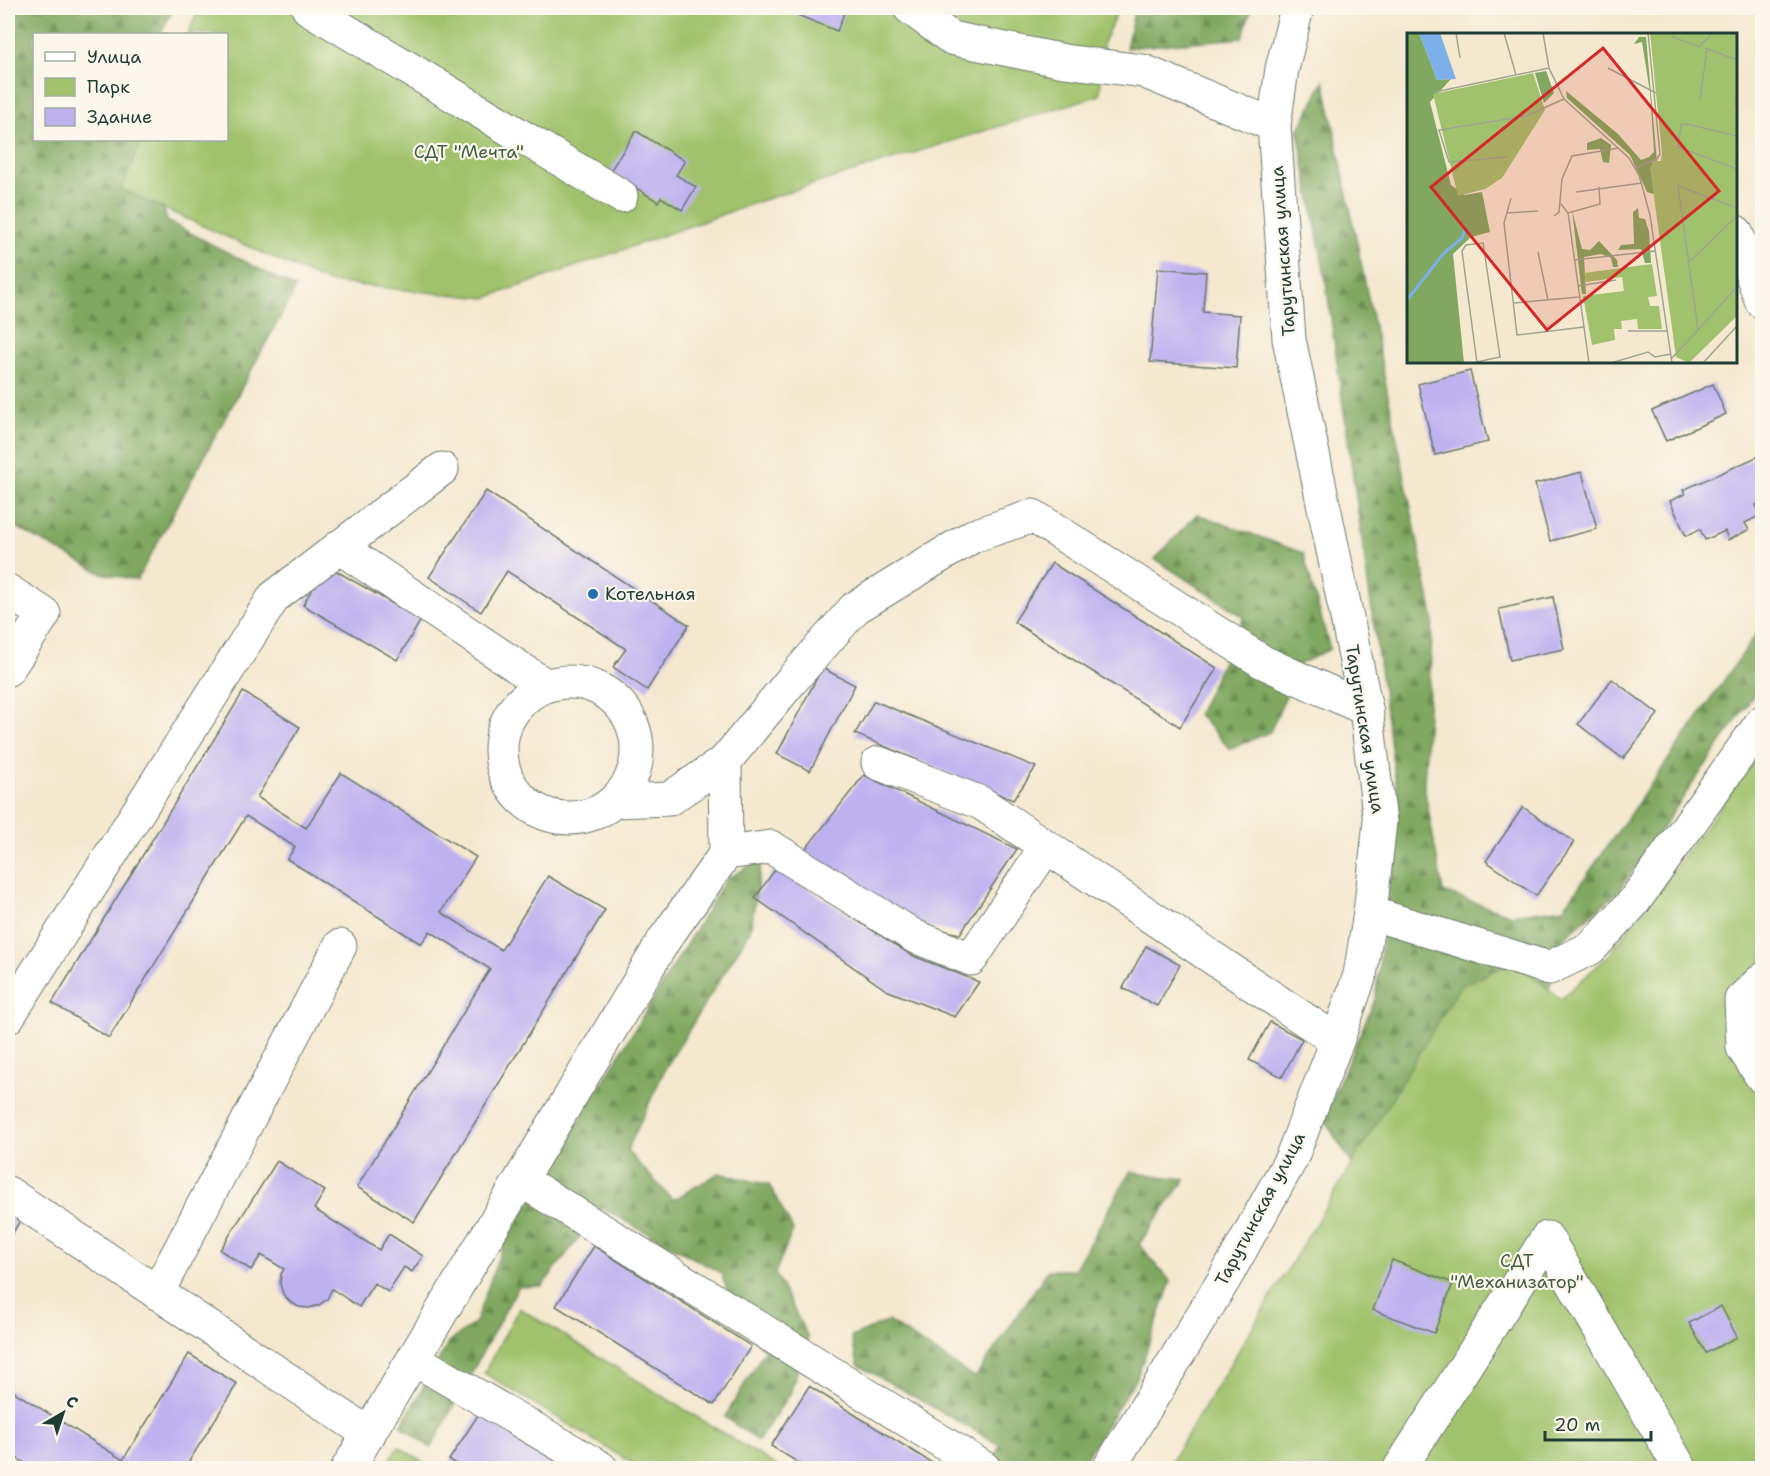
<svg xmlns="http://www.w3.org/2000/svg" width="1770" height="1476" viewBox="0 0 1770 1476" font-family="'Shantell Sans',sans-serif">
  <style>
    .forest { fill: url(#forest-firs); stroke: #50724a; stroke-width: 1.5 }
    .green { fill: #a0c26c; stroke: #608050; stroke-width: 1.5 }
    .building { fill: #beb1f0 }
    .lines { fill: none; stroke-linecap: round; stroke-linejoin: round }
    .minor-casing { stroke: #6a796a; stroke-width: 35 }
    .minor { stroke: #fff; stroke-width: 33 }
    .poi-dot { fill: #1f6fb2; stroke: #fbf7ec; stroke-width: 2 }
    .labels { text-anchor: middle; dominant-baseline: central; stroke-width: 4.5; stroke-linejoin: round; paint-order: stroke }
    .park-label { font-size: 18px; fill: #3f5e42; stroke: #fbf7ec }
    .street-label { font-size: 18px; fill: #1f3d34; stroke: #fbf7ec }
    .poi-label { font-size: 18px; fill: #1f3d34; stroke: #fbf7ec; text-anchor: start }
    .inset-river { fill: none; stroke: #7dafe9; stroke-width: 3 }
    .inset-road { fill: none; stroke: #9fa491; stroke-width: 1.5 }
    .view { fill: #d62828; fill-opacity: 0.15; stroke: #d62828; stroke-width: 3 }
    .inset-edge { fill: none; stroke: #1f3d34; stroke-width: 3 }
  </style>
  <defs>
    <pattern id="forest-firs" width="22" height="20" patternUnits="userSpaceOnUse" patternTransform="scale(1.5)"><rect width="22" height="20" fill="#80a860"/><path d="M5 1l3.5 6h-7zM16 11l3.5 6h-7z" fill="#688a50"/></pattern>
  </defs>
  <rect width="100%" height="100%" fill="#fbf7ec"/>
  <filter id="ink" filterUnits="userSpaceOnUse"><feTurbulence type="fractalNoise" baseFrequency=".0167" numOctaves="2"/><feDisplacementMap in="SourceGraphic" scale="12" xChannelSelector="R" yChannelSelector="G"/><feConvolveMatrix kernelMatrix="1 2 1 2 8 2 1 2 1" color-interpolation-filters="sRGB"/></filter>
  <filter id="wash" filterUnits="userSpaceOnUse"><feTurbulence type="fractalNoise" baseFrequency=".008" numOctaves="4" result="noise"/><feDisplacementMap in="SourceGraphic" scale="24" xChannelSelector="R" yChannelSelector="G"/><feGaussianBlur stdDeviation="1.35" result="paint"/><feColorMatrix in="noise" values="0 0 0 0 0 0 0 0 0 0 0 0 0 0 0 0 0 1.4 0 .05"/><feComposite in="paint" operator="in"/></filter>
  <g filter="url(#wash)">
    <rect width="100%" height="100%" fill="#f4e8cf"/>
    <g class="forest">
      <polygon points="8,8 173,8 161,34 34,34 34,140 146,140 167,221 296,288 137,580 101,573 8,523"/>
      <polygon points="1135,8 1252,8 1242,38 1126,48"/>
      <polygon points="1324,80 1433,617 1424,786 1443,892 1512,915 1564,908 1762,626 1762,683 1618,892 1560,941 1547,999 1384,1214 1323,1118 1375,1000 1399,805 1325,276 1298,131"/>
      <polygon points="1197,514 1303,553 1330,649 1300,664 1270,732 1230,749 1198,714 1244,617 1155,559"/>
      <polygon points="762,859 750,931 666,1067 627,1151 673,1200 719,1173 769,1185 793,1230 775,1273 808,1337 790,1394 758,1441 725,1417 765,1350 741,1328 721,1273 602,1208 542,1286 518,1287 431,1448 401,1426 449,1342 475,1323 502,1248 726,879"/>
      <polygon points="1130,1172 1185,1179 1139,1244 1171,1282 1137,1377 1079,1468 989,1468 1000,1445 858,1365 851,1337 888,1321 975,1378 1048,1270 1074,1270"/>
    </g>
    <g class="green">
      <polygon points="199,8 1119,8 1103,43 1100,95 769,198 486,298 327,282 121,189 142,140 226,140 226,34 188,34"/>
      <polygon points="1762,751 1762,1468 1167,1468 1460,986 1514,962 1561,999 1609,955"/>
      <polygon points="519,1308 780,1468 640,1468 484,1373"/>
      <polygon points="398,1446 432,1468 386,1468"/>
    </g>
    <g id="blocks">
      <g class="building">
        <polygon points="780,8 846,8 837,31"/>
        <polygon points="636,131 685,161 676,175 696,187 682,210 661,197 658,202 610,171"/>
        <polygon points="1158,268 1206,272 1203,312 1240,315 1236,368 1150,362"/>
        <polygon points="1470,371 1488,442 1435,455 1418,384"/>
        <polygon points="1713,384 1726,414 1666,441 1652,411"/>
        <polygon points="1761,455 1762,458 1762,502 1756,505 1761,515 1745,523 1749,530 1728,540 1725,531 1705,540 1700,529 1686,536 1670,501 1685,494 1683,490"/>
        <polygon points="1582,472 1597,529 1550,541 1535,484"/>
        <polygon points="486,491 689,625 647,690 613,667 626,649 507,571 481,612 429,577"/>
        <polygon points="1052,563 1217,668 1180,727 1014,622"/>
        <polygon points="326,565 421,620 397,660 303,605"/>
        <polygon points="1553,597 1564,649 1510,660 1499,609"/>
        <polygon points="822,668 855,685 810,771 777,754"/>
        <polygon points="1612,679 1658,714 1623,759 1578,724"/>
        <polygon points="243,692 300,727 257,797 306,828 341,773 476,857 441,912 501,950 548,876 605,910 414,1222 357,1187 490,969 430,931 421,944 287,859 295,847 246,816 109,1038 52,1003"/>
        <polygon points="874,701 1036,767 1013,800 855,734"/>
        <polygon points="864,775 1017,849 960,934 921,925 804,851"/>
        <polygon points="1523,807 1574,842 1536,896 1486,861"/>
        <polygon points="776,868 911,955 979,982 955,1017 886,990 755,898"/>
        <polygon points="1146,946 1180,965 1157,1006 1123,988"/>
        <polygon points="1270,1022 1302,1039 1282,1077 1249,1060"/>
        <polygon points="277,1161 325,1191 314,1209 379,1250 389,1234 423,1256 412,1272 404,1267 388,1292 374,1283 359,1307 332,1289 327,1299 319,1305 309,1308 299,1307 290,1302 283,1294 280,1284 281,1274 284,1269 261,1255 251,1270 220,1250"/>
        <polygon points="8,1210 21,1219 8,1241"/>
        <polygon points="594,1246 751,1346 714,1405 556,1306"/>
        <polygon points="1392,1260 1453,1283 1434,1333 1373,1310"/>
        <polygon points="1721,1306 1737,1337 1706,1353 1689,1323"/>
        <polygon points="189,1354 237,1384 185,1468 33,1468 8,1453 8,1388 123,1460"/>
        <polygon points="809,1386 940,1468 807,1468 771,1446"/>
        <polygon points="480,1412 568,1468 462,1468 449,1460"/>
      </g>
    </g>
  </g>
  <g filter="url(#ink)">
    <use href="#blocks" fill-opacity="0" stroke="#6a796a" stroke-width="1.5"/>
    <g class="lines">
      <defs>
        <g id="minor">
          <polyline points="308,8 621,196"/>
          <polyline points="910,8 951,38 1064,61 1143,71 1274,125"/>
          <polyline points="1736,232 1762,302"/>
          <polyline points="339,547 545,685"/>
          <polyline points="8,591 44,614 8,669"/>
          <circle cx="569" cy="750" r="68"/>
          <polyline points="878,763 981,803 1337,1041"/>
          <polyline points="615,801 669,799 725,761 791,681 855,608 973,536 1033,516 1263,662 1366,709"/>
          <polyline points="726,853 771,847 914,936 971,959 1046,847"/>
          <polyline points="1370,913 1549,968 1591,948 1633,903 1762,722"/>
          <polyline points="1762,980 1741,1000 1743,1048 1762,1077"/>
          <polyline points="8,1017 274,597 442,469"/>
          <polyline points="521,1180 984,1468"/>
          <polyline points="8,1193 369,1434"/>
          <polyline points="157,1293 340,946"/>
          <polyline points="414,1359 601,1468"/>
          <polyline points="348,1468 664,940 726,853 725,761"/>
          <polyline points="1109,1468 1225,1278 1291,1159 1337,1041 1360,975 1370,913 1380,822 1366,709 1289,339 1274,125 1282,69 1297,8"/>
          <polyline points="1400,1468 1547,1238 1680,1468"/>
        </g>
      </defs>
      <use href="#minor" class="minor-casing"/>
      <use href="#minor" class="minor"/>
    </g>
  </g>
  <circle class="poi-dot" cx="593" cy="594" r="6"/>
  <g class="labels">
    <g class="park-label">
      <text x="469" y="152">СДТ "Мечта"</text>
      <text x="1517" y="1261">СДТ<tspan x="1517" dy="21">"Механизатор"</tspan></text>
    </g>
    <g class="street-label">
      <text transform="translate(1283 251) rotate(-94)">Тарутинская улица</text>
      <text transform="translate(1365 729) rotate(81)">Тарутинская улица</text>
      <text transform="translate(1260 1209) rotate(-62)">Тарутинская улица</text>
    </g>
    <g class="poi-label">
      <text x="605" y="594">Котельная</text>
    </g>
  </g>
  <g transform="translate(1407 33)">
    <rect width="330" height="330" fill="#f4e8cf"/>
    <path d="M0,0H12L30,47L44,46L23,69L44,152L58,162L75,159L83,199L64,204L46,221L57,330H0ZM232,4H239L253,163L240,159L223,122L160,65L159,58L211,101L234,127L242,124L247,119L243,59L235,9L227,11ZM139,38L147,60L137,70L128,40ZM194,105L204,112L202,130L196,129L193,116L180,117V110ZM231,175L232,185L238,186L242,198L244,230H238L234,216L211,217L214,212L227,211L226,179ZM165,177L175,216L183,217L192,208L210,227L211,234H206L204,225L194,221L177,224L179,261H175Z" fill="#80a860"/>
    <path d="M243,0H330V283L282,330L269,324L243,135L246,128H254L255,120ZM126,40L138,77L95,145L78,156L51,163L26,61ZM245,231L250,263L241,264L243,273H252L255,296H231L230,286L214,288L215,296H207L208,307L185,312L176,263L217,258L215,244L179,249L177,240Z" fill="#a0c26c"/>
    <path d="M12,0H33L49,46L30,47Z" fill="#7dafe9"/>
    <path class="inset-river" d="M0,267L37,220L55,205L58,196"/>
    <path class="inset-road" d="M49,0L53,25M97,0L109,42M136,0L142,35L157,66L222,125L232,142L243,182L265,330M265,0L266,4L292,14L306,0M298,15L330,27M201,35L249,60M28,59L142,35M293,67L300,16M328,73L330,51M330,103L280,91L274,92L271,114L330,136M100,124L42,129L32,97L119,83L157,66M229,135L250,126L253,121L241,0M169,159L235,150M104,165L97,190L110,302L177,294M154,171L161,180L182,330M100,180L131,178M161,180L193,171L192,154M147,183L152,179L155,146L165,123L212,115M131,219L141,267M167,227L248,218M280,231L330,183M171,253L209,247M107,270L172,264M291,297L330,254M221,298H261M264,326L291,297L271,153L330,175M70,329L93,324L76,210L59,212L55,218L70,330M204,330L241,319L248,324L264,321M296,330L330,293"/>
    <path class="view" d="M196,15L312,158L140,297L24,154Z"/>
    <rect width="330" height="330" class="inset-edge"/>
  </g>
  <rect width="1770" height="1476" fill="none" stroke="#fbf7ec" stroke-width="30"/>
  <rect x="33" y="33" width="195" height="108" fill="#fbf7ec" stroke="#a3ada2" stroke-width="1.5"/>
  <rect x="45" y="52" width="30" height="9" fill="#ffffff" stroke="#a3ada2" stroke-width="1.5"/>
  <text x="87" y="63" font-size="18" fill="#1f3d34">Улица</text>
  <rect x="45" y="78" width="30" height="18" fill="#a0c26c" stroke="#a3ada2" stroke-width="1.5"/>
  <text x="87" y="93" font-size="18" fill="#1f3d34">Парк</text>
  <rect x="45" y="108" width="30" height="18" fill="#beb1f0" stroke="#a3ada2" stroke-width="1.5"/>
  <text x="87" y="123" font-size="18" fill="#1f3d34">Здание</text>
  <g transform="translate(63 1413) rotate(39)" stroke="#fbf7ec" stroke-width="4.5" paint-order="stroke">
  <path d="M0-4.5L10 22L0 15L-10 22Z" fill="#1f3d34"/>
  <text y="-9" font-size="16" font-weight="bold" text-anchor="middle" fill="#1f3d34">С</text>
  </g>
  <path d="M1545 1431v9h106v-9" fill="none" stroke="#1f3d34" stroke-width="3"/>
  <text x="1554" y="1431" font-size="18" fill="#1f3d34" stroke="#fbf7ec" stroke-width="4.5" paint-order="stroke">20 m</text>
</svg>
